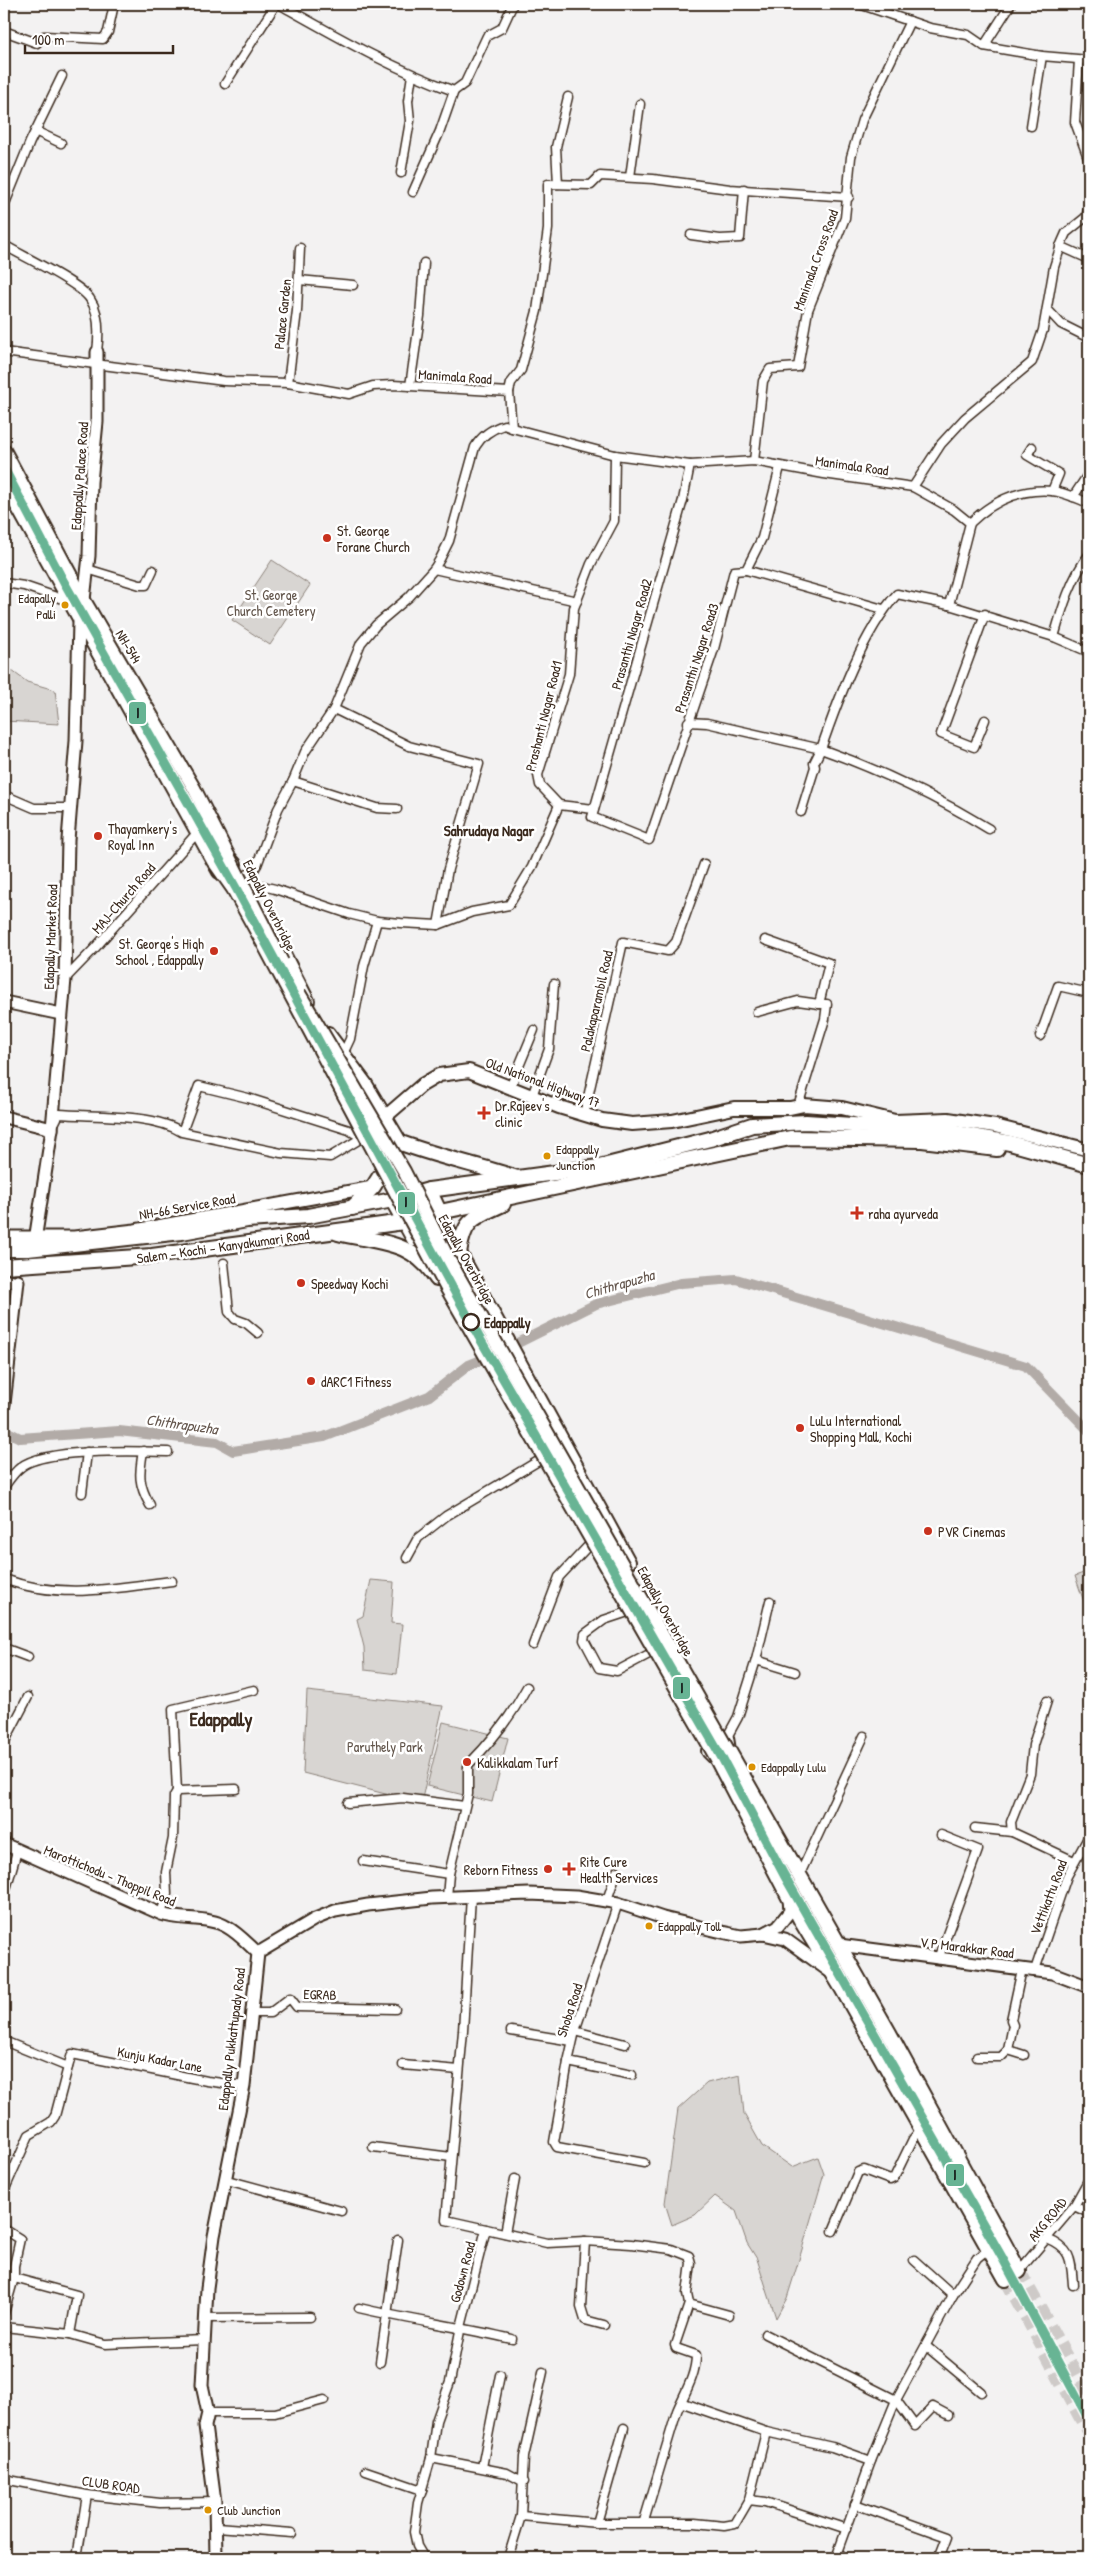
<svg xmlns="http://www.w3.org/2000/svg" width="1093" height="2562" viewBox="0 0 1093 2562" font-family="'Patrick Hand',sans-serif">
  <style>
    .green { fill: #d8d5d2; stroke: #8a8078 }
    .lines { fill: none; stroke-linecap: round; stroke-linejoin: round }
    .canal { stroke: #b2aba7; stroke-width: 10 }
    .highway-tunnel { stroke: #cecac8; stroke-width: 14; stroke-dasharray: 14 7; stroke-linecap: butt }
    .street-casing { stroke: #3b2a1e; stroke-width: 11 }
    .secondary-casing { stroke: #3b2a1e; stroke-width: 15 }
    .primary-casing { stroke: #3b2a1e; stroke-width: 16 }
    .highway-casing { stroke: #3b2a1e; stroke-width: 18 }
    .street { stroke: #fff; stroke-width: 8 }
    .secondary { stroke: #fff; stroke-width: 11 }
    .primary { stroke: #fff; stroke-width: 12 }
    .highway { stroke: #fff; stroke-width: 14 }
    .primary-bridge-casing { stroke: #3b2a1e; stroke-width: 16; stroke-linecap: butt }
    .primary-bridge { stroke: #fff; stroke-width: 12 }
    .metro-1-casing { stroke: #fff; stroke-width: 12 }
    .metro-1 { stroke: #67b494; stroke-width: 9 }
    .poi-dot { fill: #c8321e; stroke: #fff; stroke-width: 2 }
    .bus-dot { fill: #db9304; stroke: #fff; stroke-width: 2 }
    .stop-dot { fill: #fff; stroke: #3b2a1e; stroke-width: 2.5 }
    .labels { text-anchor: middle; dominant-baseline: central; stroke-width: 5; stroke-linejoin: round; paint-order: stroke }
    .bus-label { font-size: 13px; fill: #3b2a1e; stroke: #fff; text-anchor: start }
    .street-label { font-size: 14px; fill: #3b2a1e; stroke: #fff }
    .poi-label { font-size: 14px; fill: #3b2a1e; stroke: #fff; text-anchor: start }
    .park-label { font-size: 14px; fill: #62554b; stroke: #fff }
    .stop-label { font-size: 14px; font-weight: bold; fill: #3b2a1e; stroke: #fff; text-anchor: start }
    .neighbourhood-label { font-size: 15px; font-weight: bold; fill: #3b2a1e; stroke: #fff }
    .water-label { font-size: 15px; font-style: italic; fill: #65574e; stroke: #fff }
    .district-label { font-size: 19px; font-weight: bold; fill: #3b2a1e; stroke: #fff }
    .line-badge { stroke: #fff; stroke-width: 2 }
    .pale-badge-label { font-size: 14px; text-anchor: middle; font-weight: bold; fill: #111 }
  </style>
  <rect width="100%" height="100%" fill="#f3f2f2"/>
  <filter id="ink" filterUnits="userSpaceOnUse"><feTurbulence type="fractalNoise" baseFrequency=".02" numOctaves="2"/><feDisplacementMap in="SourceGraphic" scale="10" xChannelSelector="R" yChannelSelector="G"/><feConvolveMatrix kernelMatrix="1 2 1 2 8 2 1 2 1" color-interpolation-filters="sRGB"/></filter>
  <g filter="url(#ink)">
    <g class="green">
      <polygon points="272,560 310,585 270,645 232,620"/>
      <polygon points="4,665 27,682 55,690 59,724 4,721"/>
      <polygon points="1089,1571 1089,1616 1075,1576"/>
      <polygon points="371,1580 394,1582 391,1623 402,1624 397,1674 365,1670 364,1647 357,1619 363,1616"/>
      <polygon points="307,1691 443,1706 421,1803 303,1773"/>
      <polygon points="443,1722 508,1738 492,1802 427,1786"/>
      <polygon points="740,2075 744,2114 762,2146 792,2167 818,2157 824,2174 798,2263 787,2298 776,2318 757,2259 747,2243 736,2211 715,2196 695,2215 672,2225 665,2203 678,2109 707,2083"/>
    </g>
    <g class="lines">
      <polyline class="canal" points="4,1430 20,1438 119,1431 217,1442 233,1451 324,1437 429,1396 469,1365 494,1355 596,1304 681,1283 736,1279 1026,1366 1089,1431"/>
      <g class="highway-tunnel">
        <polyline points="1019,2271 1089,2399"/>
        <polyline points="1006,2279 1089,2433"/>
      </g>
      <defs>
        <g id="street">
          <path d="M279,4C336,36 393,69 454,91L465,83L487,36L502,28L513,4"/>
          <polyline points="859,4 930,28 968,35 984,46 1011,4"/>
          <polyline points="4,31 37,43"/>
          <polyline points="44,36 103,39 108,32 114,4"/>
          <polyline points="984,46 1042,56 1089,60"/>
          <polyline points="1079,60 1075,122 1089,160"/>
          <polyline points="225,84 276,4"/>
          <polyline points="1031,126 1042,56"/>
          <polyline points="35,131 61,143"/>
          <polyline points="401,173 410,121 408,101 412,75"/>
          <polyline points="630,177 640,104"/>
          <polyline points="558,184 556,147 568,97"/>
          <polyline points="413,192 440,131 454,91"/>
          <polyline points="4,206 30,142 62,76"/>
          <polyline points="691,235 720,239 740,238 744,189"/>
          <path d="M4,245C22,256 80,283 90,299C100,313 99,336 97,352"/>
          <polyline points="1060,246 1089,259"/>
          <polyline points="299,280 353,285"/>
          <polyline points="1047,309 1061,324 1089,338"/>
          <polyline points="4,352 224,381 288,383 349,394 373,386 393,385 509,392 512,428 615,455 690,465 754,461 824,474 913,487 954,510 970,523 949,605 1054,637 1089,652"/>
          <polyline points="288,383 297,311 300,248"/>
          <polyline points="410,386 420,316 424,263"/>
          <polyline points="509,392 511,383 521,370 537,311 548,229 548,184 591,185 600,176 653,179 730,189 849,197"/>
          <polyline points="1032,447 1027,455 1059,474 1052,491"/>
          <polyline points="754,461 763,381 770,369 798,367 808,310 845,218 851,157 862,120 910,21"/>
          <polyline points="690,465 683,500 592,817 649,840 714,649 734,571 746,570 762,538 780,467"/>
          <polyline points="913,487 941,444 965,418 1032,362 1043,330 1054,267 1062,242 1066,233 1086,217 1089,207"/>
          <polyline points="1073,497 1089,473"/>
          <path d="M970,523C993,501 1019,488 1052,491C1064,492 1078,499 1089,503"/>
          <polyline points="87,569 140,585 146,585 153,570"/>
          <polyline points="434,569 577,601"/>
          <polyline points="746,570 883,609"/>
          <polyline points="4,583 24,586 68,601"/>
          <polyline points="985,614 941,734 974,747 985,720"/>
          <path d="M1054,637C1062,609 1071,578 1089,555"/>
          <polyline points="334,709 409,746 479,764 448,869 438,925"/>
          <path d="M688,722L707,723L821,749C838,700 863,632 897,594L949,605"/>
          <polyline points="293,781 377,808 397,809"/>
          <polyline points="4,795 34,808 70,808"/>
          <polyline points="559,805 540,785 538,775 569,674 574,608 591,564 614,521 615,455"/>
          <path d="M801,812L815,767L814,763L821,749C880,770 935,796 989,829"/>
          <path d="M243,877L253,871L257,865L278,809L293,781L305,752L334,709L361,643L376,625L409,597L434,569L440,559L449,541L475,447C482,435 491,429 504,425L512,428"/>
          <polyline points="246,882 275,889 349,914 377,921 401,923 438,925 472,912 509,905 532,867 559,805 594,809"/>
          <polyline points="765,940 829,963 819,1004 827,1004 825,1019 798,1106"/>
          <polyline points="65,979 95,948 197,833"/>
          <polyline points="757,1012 798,1001 819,1004"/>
          <polyline points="1040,1036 1058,986 1089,993"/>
          <polyline points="343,1054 350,1039 364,966 377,921"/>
          <polyline points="510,1088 534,1030"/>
          <polyline points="532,1096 549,1049 554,984"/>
          <polyline points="584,1115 623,942 668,951 676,942 704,864"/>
          <path d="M55,1122L59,1114C95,1117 152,1113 182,1132L281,1153L330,1157L360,1139L359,1136L349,1130L248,1098L199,1086L182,1132"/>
          <polyline points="224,1263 229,1312 235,1319 246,1323 258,1333"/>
          <path d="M143,1451C139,1474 138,1484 150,1505"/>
          <path d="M4,1487C9,1480 14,1472 21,1467C45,1448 136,1451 168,1452"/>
          <polyline points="82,1493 87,1452"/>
          <polyline points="407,1558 418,1538 446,1516 540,1460"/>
          <path d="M4,1579C60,1600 115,1588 172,1581"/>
          <polyline points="628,1612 604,1620 585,1634 584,1640 599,1668 617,1671 651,1653"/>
          <polyline points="533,1645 559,1577 589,1545"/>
          <polyline points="4,1648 28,1657"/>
          <polyline points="756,1660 770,1601"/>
          <polyline points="726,1739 738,1717 756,1660 795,1672"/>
          <polyline points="4,1743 28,1697"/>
          <polyline points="177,1791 173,1709 254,1690"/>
          <polyline points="348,1803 403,1798 464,1806"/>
          <polyline points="975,1828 1012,1832 1074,1861"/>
          <polyline points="1012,1832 1011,1822 1030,1774 1033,1745 1047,1701"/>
          <polyline points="363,1861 449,1874"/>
          <polyline points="800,1874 864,1736"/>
          <polyline points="4,1896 17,1851"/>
          <path d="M447,1897L449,1874L468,1794V1765C492,1741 511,1717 527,1687"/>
          <polyline points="607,1900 617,1871"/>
          <polyline points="618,1903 575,2031 568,2062 632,2075"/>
          <polyline points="161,1914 167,1894 166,1872 173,1838 174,1796 177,1791 236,1789"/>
          <polyline points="938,1959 978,1850 941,1835"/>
          <polyline points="1022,1969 1011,2020 1013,2025 1008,2050 1024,2055"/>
          <polyline points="1035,1970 1067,1876 1089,1836"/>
          <polyline points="252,2013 270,2013 290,1998 297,2007 395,2009"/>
          <polyline points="511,2031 572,2041"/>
          <polyline points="575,2031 625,2044"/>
          <polyline points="4,2041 68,2067 72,2054 207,2081 244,2086"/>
          <polyline points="977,2057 1001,2057 1008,2050"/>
          <polyline points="568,2062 554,2142 557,2147 644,2163"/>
          <polyline points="403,2065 459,2070"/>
          <polyline points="373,2147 451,2157"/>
          <polyline points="227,2180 341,2211"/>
          <polyline points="4,2191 29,2135 51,2122 55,2116 68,2067"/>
          <polyline points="1074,2206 1089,2213"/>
          <polyline points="4,2229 20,2239 14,2266 14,2278 77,2295 70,2334 105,2344 204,2340"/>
          <path d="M486,2229L547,2243L585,2241L631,2244L671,2249L689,2256L691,2263L687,2294L689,2304L675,2345L676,2348L696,2355C696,2376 684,2394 677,2411L644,2521"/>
          <polyline points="833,2231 858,2172 864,2170 890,2180 894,2178 913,2139 921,2129"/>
          <polyline points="505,2233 515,2179"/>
          <path d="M1047,2239C1072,2249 1071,2260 1073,2285"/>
          <polyline points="585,2241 581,2307 585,2320 604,2325"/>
          <polyline points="914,2260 953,2295"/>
          <polyline points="1019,2271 1074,2206 1089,2179"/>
          <polyline points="689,2304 729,2315"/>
          <path d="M359,2308C409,2320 461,2327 512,2339"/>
          <polyline points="4,2313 14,2278"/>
          <polyline points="205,2318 310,2317"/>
          <polyline points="4,2327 70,2334"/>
          <polyline points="765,2334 896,2400 915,2426 933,2407 948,2415"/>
          <polyline points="926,2346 981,2392"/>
          <polyline points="380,2362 398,2240"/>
          <polyline points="683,2403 766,2432 832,2447 871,2461"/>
          <polyline points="208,2413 275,2413 324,2400"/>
          <polyline points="431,2458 507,2473 524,2482"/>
          <polyline points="482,2467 500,2375"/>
          <polyline points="366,2471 422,2490"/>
          <polyline points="4,2479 87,2495 160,2503 215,2502"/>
          <polyline points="749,2500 766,2432"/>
          <polyline points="855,2504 947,2537 939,2558"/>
          <polyline points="521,2516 597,2523 695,2523 724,2526 735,2524 749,2500 765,2502 847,2529"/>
          <polyline points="597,2523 624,2428"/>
          <polyline points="217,2527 292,2533"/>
          <polyline points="77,2558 87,2495"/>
          <polyline points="424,2558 417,2546 414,2532 418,2503 431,2458 436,2421 450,2382 460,2331 486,2229 446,2220 463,2031 471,1896"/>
          <polyline points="508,2558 521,2516 524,2457 543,2372"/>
          <polyline points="836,2558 871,2461 896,2400 953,2295 977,2258 988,2249"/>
        </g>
        <g id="secondary">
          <polyline points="84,600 89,556 91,482 97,422 97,352"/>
          <polyline points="4,1002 61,1014"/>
          <polyline points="4,1117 52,1129"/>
          <polyline points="4,1237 74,1237 135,1230 373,1187"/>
          <polyline points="28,1249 36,1234 52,1129 65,979 68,840 76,741 79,622"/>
          <polyline points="4,1281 18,1281 4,1404"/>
          <path d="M4,1844L161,1914C180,1921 210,1916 227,1927C238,1933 248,1944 258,1953"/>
          <polyline points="763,1934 778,1926 790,1911 789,1899"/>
          <polyline points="839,1945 1052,1973 1089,1987"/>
          <polyline points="216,2558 215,2502 205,2426 208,2413 202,2385 207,2288 214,2236 244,2086 258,1953 315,1919 335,1911 368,1905 432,1898 529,1894 576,1896 618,1903 663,1918 722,1932 741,1936 763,1934 785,1939 829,1971"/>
        </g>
        <g id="primary">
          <polyline points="4,450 84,600 194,788 229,857 235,864"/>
          <polyline points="4,483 219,872"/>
          <polyline points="281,948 308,1001"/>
          <polyline points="328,1033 366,1084 401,1143"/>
          <polyline points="385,1117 422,1085 439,1075 469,1071 559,1107 602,1120 632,1124 672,1121 734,1108 790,1108 804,1105 842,1108 895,1121 948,1119 995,1126 1089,1150"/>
        </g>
        <g id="highway">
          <path d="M401,1143C439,1157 478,1165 517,1178"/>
          <polyline points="429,1190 459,1253 628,1562"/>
          <polyline points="393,1201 414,1239"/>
          <polyline points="352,1208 373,1187 380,1176"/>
          <path d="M338,1233C379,1243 411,1239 437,1279"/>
          <polyline points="4,1249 28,1249 182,1232 247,1220 308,1216 393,1200 429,1190 599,1167 710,1139 752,1125 806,1122 945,1131 1010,1143 1089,1165"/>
          <path d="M459,1253C464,1219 473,1218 503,1204"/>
          <polyline points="4,1266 152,1256 404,1222 440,1212 790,1138 922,1140 997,1149"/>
          <polyline points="726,1738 728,1750 889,2033 1019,2271"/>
          <polyline points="709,1751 717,1759 802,1922 842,1988 1006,2279"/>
        </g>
      </defs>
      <use href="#street" class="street-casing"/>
      <use href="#secondary" class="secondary-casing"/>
      <use href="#primary" class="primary-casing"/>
      <use href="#highway" class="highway-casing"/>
      <use href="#street" class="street"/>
      <use href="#secondary" class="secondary"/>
      <use href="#primary" class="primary"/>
      <use href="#highway" class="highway"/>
      <defs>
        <g id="primary-bridge">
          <polyline points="229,857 282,962"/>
          <polyline points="214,862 233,889 264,945 446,1287 717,1759"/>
          <polyline points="299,993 404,1171 449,1260 728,1750"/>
        </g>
      </defs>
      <use href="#primary-bridge" class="primary-bridge-casing"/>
      <use href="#primary-bridge" class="primary-bridge"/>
      <defs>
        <polyline id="metro-1" points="4,468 64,582 236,888 479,1337 722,1758 784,1875 1003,2259 1089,2420"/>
      </defs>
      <use href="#metro-1" class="metro-1-casing"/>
      <use href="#metro-1" class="metro-1"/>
    </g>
  </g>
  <g class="poi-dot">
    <circle cx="327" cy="538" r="5"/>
    <circle cx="98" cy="836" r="5"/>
    <circle cx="214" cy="951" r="5"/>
    <path d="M481.5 1105.5h5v5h5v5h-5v5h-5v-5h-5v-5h5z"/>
    <path d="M854.5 1205.5h5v5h5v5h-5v5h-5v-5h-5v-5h5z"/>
    <circle cx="301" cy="1283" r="5"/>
    <circle cx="311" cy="1381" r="5"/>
    <circle cx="800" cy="1428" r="5"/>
    <circle cx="928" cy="1531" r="5"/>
    <circle cx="467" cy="1762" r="5"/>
    <circle cx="548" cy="1869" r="5"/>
    <path d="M566.5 1861.5h5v5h5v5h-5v5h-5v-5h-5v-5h5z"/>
  </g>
  <g class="bus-dot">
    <circle cx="65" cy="605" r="4.5"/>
    <circle cx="547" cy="1156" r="4.5"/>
    <circle cx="752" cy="1767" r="4.5"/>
    <circle cx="649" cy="1926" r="4.5"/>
    <circle cx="208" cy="2510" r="4.5"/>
  </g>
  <circle class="stop-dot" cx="471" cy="1322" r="8"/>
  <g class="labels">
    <g class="bus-label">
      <text x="56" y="598" text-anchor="end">Edapally<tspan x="56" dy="16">Palli</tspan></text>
      <text x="556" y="1149">Edappally<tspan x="556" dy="16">Junction</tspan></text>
      <text x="761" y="1767">Edappally Lulu</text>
      <text x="658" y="1926">Edappally Toll</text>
      <text x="217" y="2510">Club Junction</text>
    </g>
    <g class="street-label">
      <text transform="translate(815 260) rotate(-70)">Manimala Cross Road</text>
      <text transform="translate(282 314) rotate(-84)">Palace Garden</text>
      <text transform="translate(455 376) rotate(4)">Manimala Road</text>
      <text transform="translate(852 465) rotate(8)">Manimala Road</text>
      <text transform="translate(79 476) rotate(-86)">Edappally Palace Road</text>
      <text transform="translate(631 634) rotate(-74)">Prasanthi Nagar Road2</text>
      <text transform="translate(129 646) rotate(59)">NH-544</text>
      <text transform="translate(696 658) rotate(-72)">Prasanthi Nagar Road3</text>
      <text transform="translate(543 716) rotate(-76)">Prashanti Nagar Road1</text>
      <text transform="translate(123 898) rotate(-49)">MAJ-Church Road</text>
      <text transform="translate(270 905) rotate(63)">Edapally Overbridge</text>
      <text transform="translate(50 937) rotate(-88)">Edapally Market Road</text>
      <text transform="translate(596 1001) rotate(-77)">Palakaparambil Road</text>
      <text transform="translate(543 1082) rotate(20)">Old National Highway 17</text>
      <text transform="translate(187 1206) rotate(-10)">NH-66 Service Road</text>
      <text transform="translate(223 1246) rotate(-8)">Salem - Kochi - Kanyakumari Road</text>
      <text transform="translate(467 1259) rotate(61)">Edapally Overbridge</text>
      <text transform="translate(666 1611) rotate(61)">Edapally Overbridge</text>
      <text transform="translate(110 1875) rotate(22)">Marottichodu - Thoppil Road</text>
      <text transform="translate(1048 1897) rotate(-69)">Vettikattu Road</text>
      <text transform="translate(967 1947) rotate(7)">V P Marakkar Road</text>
      <text transform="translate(320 1994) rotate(2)">EGRAB</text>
      <text transform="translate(569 2010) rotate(-72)">Shoba Road</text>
      <text transform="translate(231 2039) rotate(-83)">Edappally Pukkattupady Road</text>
      <text transform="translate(160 2059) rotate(11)">Kunju Kadar Lane</text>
      <text transform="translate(1047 2219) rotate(-51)">AKG ROAD</text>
      <text transform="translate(462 2272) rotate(-75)">Godown Road</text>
      <text transform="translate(111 2484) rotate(8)">CLUB ROAD</text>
    </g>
    <g class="poi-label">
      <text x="337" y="530">St. George<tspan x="337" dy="16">Forane Church</tspan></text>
      <text x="108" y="828">Thayamkery's<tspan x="108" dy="16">Royal Inn</tspan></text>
      <text x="204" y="943" text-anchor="end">St. George's High<tspan x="204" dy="16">School , Edappally</tspan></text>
      <text x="495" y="1105">Dr.Rajeev's<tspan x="495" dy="16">clinic</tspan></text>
      <text x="868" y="1213">raha ayurveda</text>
      <text x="311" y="1283">Speedway Kochi</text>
      <text x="321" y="1381">dARC1 Fitness</text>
      <text x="810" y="1420">LuLu International<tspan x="810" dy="16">Shopping Mall, Kochi</tspan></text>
      <text x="938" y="1531">PVR Cinemas</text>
      <text x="477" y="1762">Kalikkalam Turf</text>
      <text x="580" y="1861">Rite Cure<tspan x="580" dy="16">Health Services</tspan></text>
      <text x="538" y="1869" text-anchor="end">Reborn Fitness</text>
    </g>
    <g class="park-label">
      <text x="271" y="594">St. George<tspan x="271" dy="16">Church Cemetery</tspan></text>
      <text x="385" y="1746">Paruthely Park</text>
    </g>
    <g class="stop-label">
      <text x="484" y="1322">Edappally</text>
    </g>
    <g class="neighbourhood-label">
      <text x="489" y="830">Sahrudaya Nagar</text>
    </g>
    <g class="water-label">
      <text transform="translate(619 1284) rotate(-16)">Chithrapuzha</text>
      <text transform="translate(182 1424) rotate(8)">Chithrapuzha</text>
    </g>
    <g class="district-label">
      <text x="221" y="1719">Edappally</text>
    </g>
  </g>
  <g class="line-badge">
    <rect x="128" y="701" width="19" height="24" rx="5" fill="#67b494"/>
    <rect x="397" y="1191" width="19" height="24" rx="5" fill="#67b494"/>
    <rect x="672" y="1676" width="19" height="24" rx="5" fill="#67b494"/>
    <rect x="945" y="2163" width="20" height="24" rx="5" fill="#67b494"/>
  </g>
  <g class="pale-badge-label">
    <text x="138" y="718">I</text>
    <text x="406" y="1207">I</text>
    <text x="682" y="1693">I</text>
    <text x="955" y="2180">I</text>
  </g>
  <rect width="1093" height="2562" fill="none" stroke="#fff" stroke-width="20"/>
  <rect x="10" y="10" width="1073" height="2542" fill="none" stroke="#3b2a1e" stroke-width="2" filter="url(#ink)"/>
  <path d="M25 45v8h148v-8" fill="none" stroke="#3b2a1e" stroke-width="2.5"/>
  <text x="32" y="45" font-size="15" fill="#3b2a1e" stroke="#ffffff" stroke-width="4" paint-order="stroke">100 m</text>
</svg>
